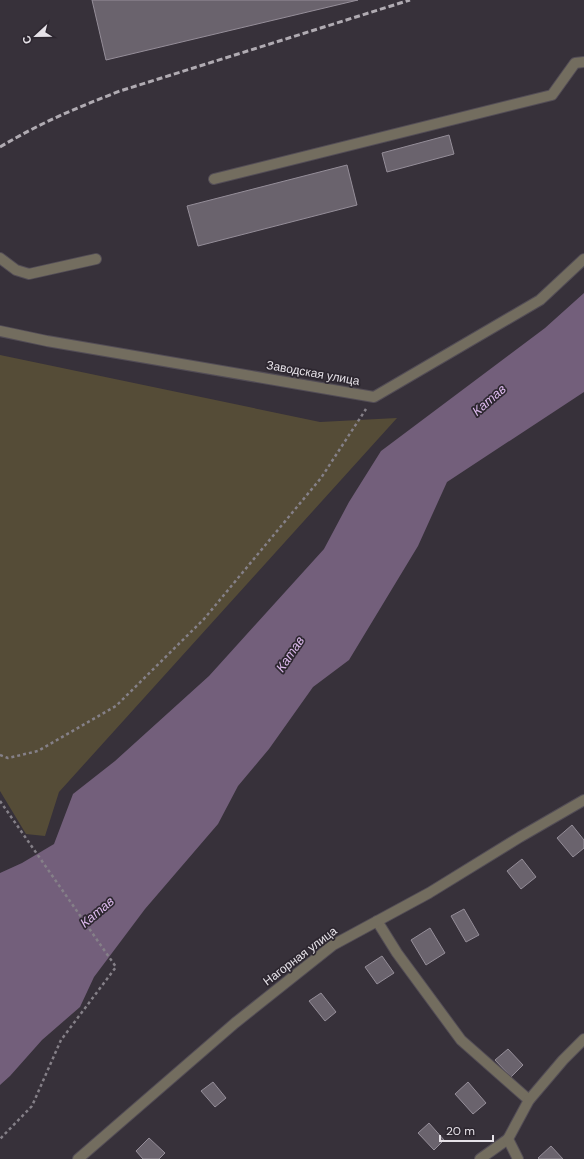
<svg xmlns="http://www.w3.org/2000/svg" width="584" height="1159" viewBox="0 0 584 1159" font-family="'DM Sans',sans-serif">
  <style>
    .green { fill: #554c37 }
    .water { fill: #735f7b }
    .building { fill: #6a636d; stroke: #958e99 }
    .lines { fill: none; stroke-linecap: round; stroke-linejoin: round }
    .minor-casing { stroke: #534d56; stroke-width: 12 }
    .path { stroke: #858088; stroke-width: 2.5; stroke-dasharray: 3 3; stroke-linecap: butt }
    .minor { stroke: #736d5f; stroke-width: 10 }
    .rail { stroke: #b0abb2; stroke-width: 3; stroke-dasharray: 6 3; stroke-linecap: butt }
    .labels { text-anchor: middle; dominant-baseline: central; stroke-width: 3.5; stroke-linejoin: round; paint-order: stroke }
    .street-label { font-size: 12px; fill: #e6e2e8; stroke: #2d2730 }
    .water-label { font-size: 13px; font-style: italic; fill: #dbb8eb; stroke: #2d2730 }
  </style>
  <rect width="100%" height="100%" fill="#37313a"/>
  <polygon class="green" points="0,355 320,422 397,418 59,792 45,836 26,834 0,791"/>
  <polygon class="water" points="584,293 584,392 447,482 418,546 349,660 313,687 269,749 238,786 218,824 145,909 94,977 80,1007 42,1040 10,1076 0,1085 0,873 22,863 54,844 73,794 115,761 209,676 324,549 349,502 381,451 545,328"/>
  <g class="building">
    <polygon points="92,0 358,0 106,60"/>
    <polygon points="449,135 454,154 387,172 382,153"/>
    <polygon points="347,165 357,205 198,246 187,206"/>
    <polygon points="572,825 584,840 584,848 573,857 557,838"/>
    <polygon points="522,859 536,877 521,889 507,871"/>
    <polygon points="464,909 479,935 466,942 451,916"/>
    <polygon points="430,928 445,953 426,965 411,940"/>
    <polygon points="382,956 394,973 377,984 365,967"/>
    <polygon points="321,993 336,1012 325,1021 309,1001"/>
    <polygon points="508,1049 523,1065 511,1077 495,1060"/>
    <polygon points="213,1082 226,1098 215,1107 201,1091"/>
    <polygon points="468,1082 486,1103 473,1114 455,1094"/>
    <polygon points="429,1123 444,1140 434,1150 418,1133"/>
    <polygon points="149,1138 165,1153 159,1159 143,1159 136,1151"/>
    <polygon points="551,1146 563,1159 539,1159 538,1158"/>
  </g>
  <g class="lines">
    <defs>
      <g id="minor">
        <polyline points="214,179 552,95 575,63 584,62"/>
        <polyline points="0,258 16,270 29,274 96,259"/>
        <polyline points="0,331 47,341 374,397 540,300 584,259"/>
        <polyline points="377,921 397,953 461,1040 529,1100"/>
        <polyline points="78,1159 235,1023 333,945 429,893 520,837 584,800"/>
        <polyline points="480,1159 508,1139"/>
        <polyline points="518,1159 508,1139 529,1100 563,1060 584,1039"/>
      </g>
    </defs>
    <use href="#minor" class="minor-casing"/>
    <g class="path">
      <polyline points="0,755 8,758 38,751 116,706 204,619 321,478 366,409"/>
      <polyline points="0,801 116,967 61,1040 32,1106 0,1139"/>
    </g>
    <use href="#minor" class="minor"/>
    <path class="rail" d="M0,147C40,123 76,108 120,91L410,0"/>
  </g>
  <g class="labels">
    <g class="street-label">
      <text transform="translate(313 373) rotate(10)">Заводская улица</text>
      <text transform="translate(300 956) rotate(-37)">Нагорная улица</text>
    </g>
    <g class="water-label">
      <text transform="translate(489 400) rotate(-41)">Катав</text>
      <text transform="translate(290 654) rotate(-56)">Катав</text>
      <text transform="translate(97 912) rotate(-40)">Катав</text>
    </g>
  </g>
  <g transform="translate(36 36) rotate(248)" stroke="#2d2730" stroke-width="3" paint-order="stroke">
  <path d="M0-3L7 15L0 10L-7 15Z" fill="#e6e2e8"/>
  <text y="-6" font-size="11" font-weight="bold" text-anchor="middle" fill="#e6e2e8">С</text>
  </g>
  <path d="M440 1135v6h53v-6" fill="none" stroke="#e6e2e8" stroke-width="2"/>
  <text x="446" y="1135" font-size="12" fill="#e6e2e8" stroke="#2d2730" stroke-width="3" paint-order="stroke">20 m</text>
</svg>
